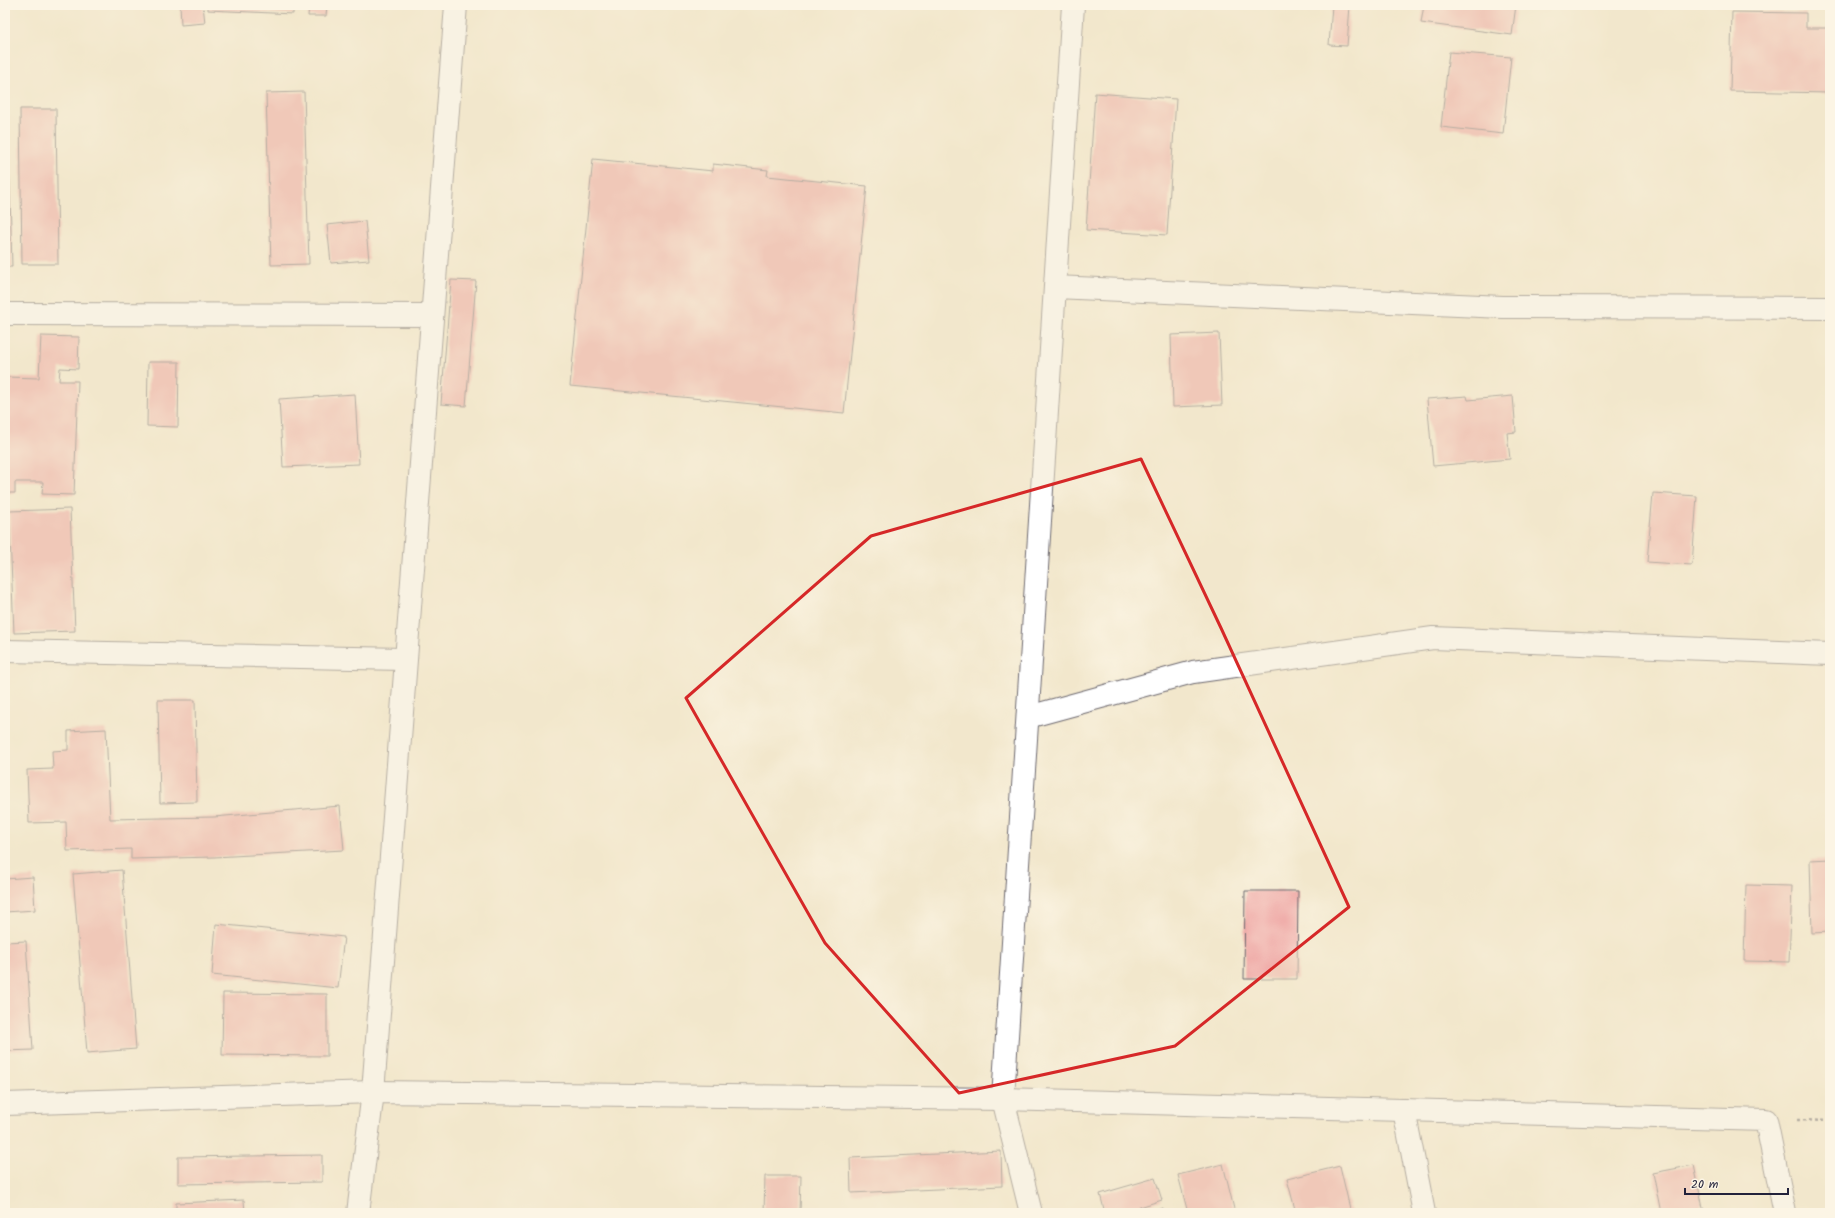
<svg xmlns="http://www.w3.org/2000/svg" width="1835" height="1218" viewBox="0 0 1835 1218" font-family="Kalam,sans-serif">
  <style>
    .building { fill: #eea3a1 }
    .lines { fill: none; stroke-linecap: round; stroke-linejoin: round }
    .street-casing { stroke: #6b676e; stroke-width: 24 }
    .path { stroke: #6b676e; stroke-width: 2.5; stroke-dasharray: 3 3; stroke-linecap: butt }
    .street { stroke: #fff; stroke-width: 22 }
    .marked { fill: none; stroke: #d62828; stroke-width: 3; stroke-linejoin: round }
  </style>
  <rect width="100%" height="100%" fill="#fcf5e5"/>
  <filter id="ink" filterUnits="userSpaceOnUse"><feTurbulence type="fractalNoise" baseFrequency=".025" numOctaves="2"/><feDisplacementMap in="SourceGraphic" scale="8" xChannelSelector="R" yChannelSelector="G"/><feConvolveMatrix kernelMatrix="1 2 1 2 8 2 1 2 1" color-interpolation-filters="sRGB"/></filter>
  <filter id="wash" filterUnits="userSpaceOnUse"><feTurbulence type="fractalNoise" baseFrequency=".012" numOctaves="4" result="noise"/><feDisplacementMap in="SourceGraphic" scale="16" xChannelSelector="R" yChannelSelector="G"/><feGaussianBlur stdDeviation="0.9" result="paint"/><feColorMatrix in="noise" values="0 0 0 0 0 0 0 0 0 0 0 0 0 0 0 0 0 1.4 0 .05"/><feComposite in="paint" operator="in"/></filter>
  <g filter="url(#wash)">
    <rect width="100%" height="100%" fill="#f2e7cc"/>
    <g id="blocks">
      <g class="building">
        <polygon points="180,5 203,5 205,23 181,25"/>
        <polygon points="208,5 293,5 293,14 208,10"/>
        <polygon points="309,5 327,5 326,16 308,16"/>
        <polygon points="1332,5 1350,5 1347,46 1329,45"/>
        <polygon points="1424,5 1516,5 1512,35 1421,23"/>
        <polygon points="1732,12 1806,13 1806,28 1830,28 1830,93 1730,91"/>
        <polygon points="1449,52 1511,57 1503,134 1441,127"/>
        <polygon points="304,92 309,264 271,265 266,93"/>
        <polygon points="1095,93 1176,99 1167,235 1086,230"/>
        <polygon points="20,109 56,109 58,264 22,264"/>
        <polygon points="5,119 8,119 12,267 5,267"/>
        <polygon points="593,159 713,171 713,164 768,170 767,176 867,186 844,413 570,386"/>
        <polygon points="365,221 369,260 331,263 327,225"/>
        <polygon points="451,280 476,281 466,406 441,404"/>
        <polygon points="1219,333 1222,405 1173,407 1171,335"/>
        <polygon points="41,336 79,337 78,369 60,368 59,381 78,381 74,495 42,494 43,482 15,482 15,493 5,493 5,377 39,378"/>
        <polygon points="148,362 179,362 178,427 147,426"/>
        <polygon points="355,394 359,464 283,467 279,399"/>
        <polygon points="1467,396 1468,400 1513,396 1516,432 1507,433 1510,459 1433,466 1427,399"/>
        <polygon points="1653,493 1697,496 1692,565 1647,562"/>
        <polygon points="70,509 75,631 14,633 9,511"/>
        <polygon points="158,700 195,700 197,802 160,803"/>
        <polygon points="106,729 110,819 214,817 340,806 344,850 214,857 131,859 131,849 67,851 66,822 29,823 27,770 53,769 52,751 68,750 68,731"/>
        <polygon points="1830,859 1830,932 1812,933 1810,860"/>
        <polygon points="122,870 136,1049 87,1053 73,874"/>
        <polygon points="33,877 35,910 5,912 5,879"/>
        <polygon points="1746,885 1792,886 1789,962 1744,961"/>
        <polygon points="1245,891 1298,891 1297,979 1244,979"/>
        <polygon points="216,924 344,937 338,988 212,975"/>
        <polygon points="26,941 33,1050 5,1051 5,942"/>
        <polygon points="223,993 327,994 327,1056 222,1055"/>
        <polygon points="1001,1151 1002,1186 851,1193 850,1158"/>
        <polygon points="322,1155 322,1182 178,1184 178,1157"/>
        <polygon points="1223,1164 1235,1213 1188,1213 1178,1175"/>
        <polygon points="1694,1165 1704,1213 1661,1213 1653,1173"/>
        <polygon points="1340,1166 1351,1213 1296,1213 1287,1179"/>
        <polygon points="765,1176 801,1176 800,1213 764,1213"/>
        <polygon points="1155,1178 1162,1200 1121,1213 1105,1213 1100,1194"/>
        <polygon points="244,1200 245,1213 176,1213 176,1203"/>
        <polygon points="1163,1208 1165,1213 1146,1213"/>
        <rect x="365" y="1211" width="87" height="2"/>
      </g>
    </g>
  </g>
  <g filter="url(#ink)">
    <use href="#blocks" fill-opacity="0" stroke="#6b676e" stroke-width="1"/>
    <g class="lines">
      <defs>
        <g id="street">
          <polyline points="1055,287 1503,307 1830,308"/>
          <polyline points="5,314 432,315"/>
          <polyline points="5,651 405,659"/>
          <polyline points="1028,717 1193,672 1433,638 1830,654"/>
          <polyline points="5,1104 373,1092 1003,1099 1766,1120 1785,1213"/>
          <polyline points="1404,1110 1424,1213"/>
          <polyline points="358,1213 373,1092 456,5"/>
          <polyline points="1031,1213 1003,1099 1073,5"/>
        </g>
      </defs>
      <use href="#street" class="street-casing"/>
      <polyline class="path" points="1797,1120 1830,1121"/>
      <use href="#street" class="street"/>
    </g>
  </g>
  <path d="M0 0H1835V1218H0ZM1141,459L1221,628L1349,907L1175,1046L959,1093L825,943L686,698L871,536Z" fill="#f2e7cc" fill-opacity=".55" fill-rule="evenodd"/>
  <path class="marked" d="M1141,459L1221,628L1349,907L1175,1046L959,1093L825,943L686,698L871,536Z"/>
  <rect width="1835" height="1218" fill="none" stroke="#fcf5e5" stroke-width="20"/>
  <path d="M1685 1188v6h103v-6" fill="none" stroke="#22223b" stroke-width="2"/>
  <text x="1691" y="1188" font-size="12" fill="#22223b" stroke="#fcf5e5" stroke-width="3" paint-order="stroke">20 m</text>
</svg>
